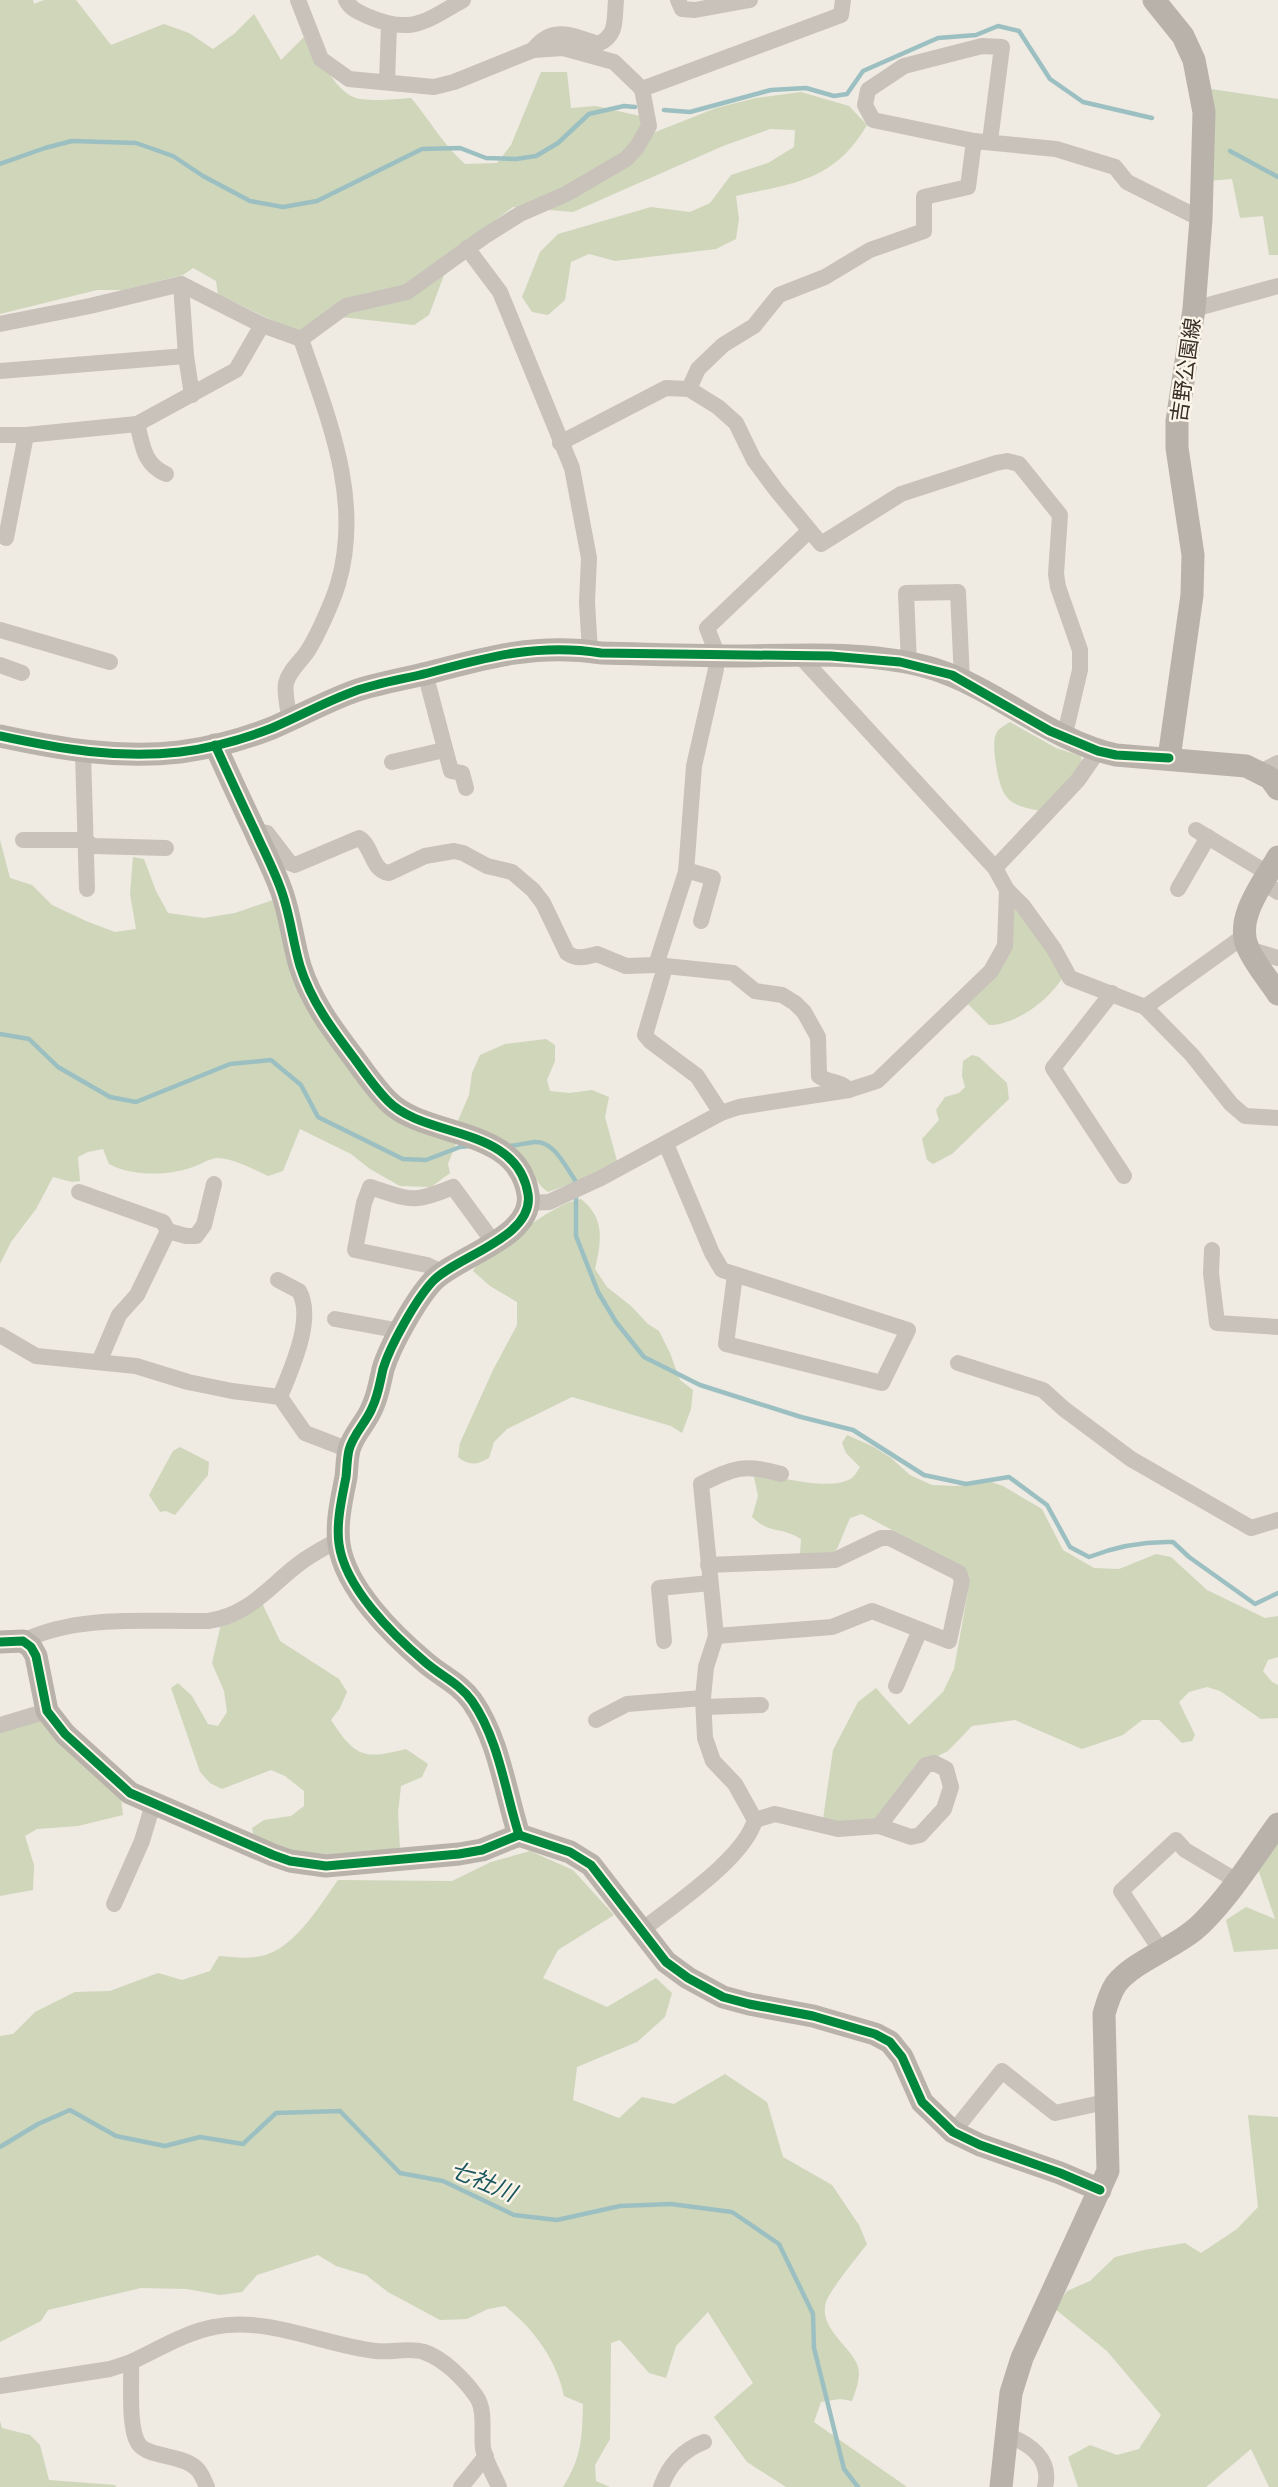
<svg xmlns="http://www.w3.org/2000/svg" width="1278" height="2487" viewBox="0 0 1278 2487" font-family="'Fira Sans','Noto Sans JP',sans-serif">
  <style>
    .green { fill: #cfd6ba }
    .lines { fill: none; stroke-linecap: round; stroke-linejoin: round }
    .stream { stroke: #9cc0c2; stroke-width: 4.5 }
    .street { stroke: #c8c2ba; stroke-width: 16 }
    .secondary { stroke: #b9b2ab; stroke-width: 23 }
    .cycleway-casing { stroke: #fcf5e9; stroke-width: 13 }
    .cycleway { stroke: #00873e; stroke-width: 9 }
    .labels { text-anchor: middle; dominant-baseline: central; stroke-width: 5; stroke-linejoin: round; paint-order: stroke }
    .street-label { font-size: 21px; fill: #3a2f28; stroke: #fcf5e9 }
    .water-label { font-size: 23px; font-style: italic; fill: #195660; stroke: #fcf5e9 }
  </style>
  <rect width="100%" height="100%" fill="#efeae2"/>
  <g class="green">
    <path d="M0,0H33L34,4L44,0H76L111,45L164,24L189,33L213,49L234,34L254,14L281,60L308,33C318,54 330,83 351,96C364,103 396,99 411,98C430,120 443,145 465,164L497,163L511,145L541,72H567L571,108L596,106L640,116L648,135L716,108L756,98L801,92L849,106L867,125C834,181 795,183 736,196L739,219L736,239L716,249L615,261L589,254L571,262L565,300L548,315L532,312L522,297L540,252L558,234L651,207L690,212L710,203L731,175L768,163L794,147L795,130L770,129L723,146L573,212L513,207L453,251L429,315L414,325L340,317L308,329L294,331L218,294L216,281L193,268L183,275L123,290H97L0,314Z"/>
    <polygon points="1204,88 1278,99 1278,255 1269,255 1263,216 1240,218 1232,179 1206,181"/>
    <path d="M1010,722L1056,748L1081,756L1082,763L1064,789L1041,811C1028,808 1014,807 1006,796C998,787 992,748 995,737C997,729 1003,726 1010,722Z"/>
    <path d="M0,840L10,878L32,885L52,905L86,921L115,932L136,929L130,894L133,857L144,859L156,891L168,913L204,918L235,913L273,900L282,912L344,1058L457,1141L448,1164L450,1173L431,1187L400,1186L370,1169L351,1154L300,1129L283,1171L268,1176C253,1169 233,1158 216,1158C208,1159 198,1166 190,1168C166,1176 131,1176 109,1164L103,1149L88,1152L78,1157L80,1181L72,1182L53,1177L36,1209L11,1242L0,1264Z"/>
    <path d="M1015,907L1064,975C1051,999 1016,1025 989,1025L968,1004L994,977Z"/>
    <path d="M546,1039L555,1045V1061L547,1080L550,1091L569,1093L592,1090L609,1097L605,1117L617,1161L581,1180L548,1192C537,1185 531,1171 524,1161C505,1134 486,1132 457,1123L469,1095L472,1073L480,1055L505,1044Z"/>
    <polygon points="972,1055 979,1057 1007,1083 1009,1099 952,1154 933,1164 927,1160 922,1139 939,1120 936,1110 945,1097 959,1093 965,1087 962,1076 963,1061"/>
    <path d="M581,1199C606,1219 601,1242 595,1269L607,1287L631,1306L648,1324L659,1331L670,1353L680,1380L693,1390L691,1409L682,1433L671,1426L572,1397L507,1429L494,1442L489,1458C477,1465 469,1466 458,1457L460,1443L493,1370L517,1325V1302L490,1286L473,1271L477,1264C505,1246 550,1204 581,1199Z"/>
    <path d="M847,1435L874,1447L891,1458L910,1475L932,1485L956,1486L991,1482L1003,1486L1042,1509L1063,1550L1094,1568L1119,1569L1156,1554L1171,1557L1207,1590L1265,1618L1278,1616V1657L1268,1660L1263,1671L1272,1682L1278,1685V1718L1261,1719L1220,1691L1207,1687L1189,1692L1179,1702L1195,1735L1192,1741L1182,1743L1159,1720H1142L1123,1735L1082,1749L1015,1720L972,1726L948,1751L920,1765L881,1823L841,1824L823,1819L833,1750L858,1702L876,1688L909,1725L943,1692L954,1669L970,1580L965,1569L862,1514L850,1518L837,1549L832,1554H800L801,1539C781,1526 771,1535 752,1517L758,1496L754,1477L759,1473C780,1478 836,1492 853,1477C856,1474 858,1470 860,1467L846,1453L842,1443Z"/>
    <polygon points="180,1447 209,1462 208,1475 175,1515 166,1511 160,1512 149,1495 173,1451"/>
    <path d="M258,1605H263L280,1641L339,1679L347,1692L340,1708L331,1720C355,1757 364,1760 406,1749L428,1764L422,1777L401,1786L398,1812L400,1850L332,1857L302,1854L254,1836L252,1828L264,1820L291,1816L304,1806V1791L285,1776L271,1770L222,1789L210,1783L200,1772L171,1688L178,1683L192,1696L208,1724L218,1726L227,1712L224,1691L212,1663L221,1624Z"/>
    <polygon points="44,1716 121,1797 123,1815 78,1826 37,1829 25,1836 34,1865 33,1890 0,1896 0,1730"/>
    <polygon points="1278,1839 1278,1949 1234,1952 1226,1920 1246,1907 1275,1919 1257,1866"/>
    <path d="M530,1851L573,1870L614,1915L558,1950L543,1978L607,2007L656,1978L672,1993L665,2017L637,2042L577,2067L573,2100L619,2118L642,2097L674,2104L725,2074L767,2102L783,2157L832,2185L859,2225L867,2244C858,2256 830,2290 826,2302C818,2327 849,2345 857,2364C862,2375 856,2390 852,2401L840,2399L821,2402L814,2422L907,2487H786L747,2462L714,2417L753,2383L708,2312L676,2346L666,2378L649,2373L620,2340L611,2343L610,2439L595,2465L596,2481L610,2487H563C582,2457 582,2438 583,2404L564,2396C557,2360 533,2328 505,2306L488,2309L467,2319L440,2320L388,2292L366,2275L336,2266L318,2255L257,2275L242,2292L220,2295L187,2289L141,2288L48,2310L41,2321L0,2342V2036L13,2034L35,2012L75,1992L110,1991L158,1973L182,1980L210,1971L219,1956C235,1957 252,1960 268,1954C297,1944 321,1904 338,1880L452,1881L491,1862Z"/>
    <polygon points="1248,2115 1278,2117 1278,2487 1269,2487 1251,2449 1206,2487 1078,2487 1068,2457 1090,2445 1117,2455 1139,2449 1161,2415 1107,2351 1055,2309 1067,2291 1090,2281 1115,2257 1144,2250 1185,2243 1201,2253 1237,2229 1258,2207"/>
    <polygon points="0,2421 2,2428 30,2435 40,2445 49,2480 115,2485 116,2487 0,2487"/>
  </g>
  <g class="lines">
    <g class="stream">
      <polyline points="664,110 690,112 771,90 806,88 834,96 847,94 863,71 938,38 976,35 998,26 1019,31 1050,79 1083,102 1152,118"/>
      <polyline points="1230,151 1278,177"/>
      <polyline points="0,164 45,148 72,141 136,143 173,156 203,176 250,201 283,207 317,201 422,149 460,148 486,158 516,159 536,156 558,143 589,114 624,106 635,107"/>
      <polyline points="0,1034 29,1039 58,1067 110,1097 136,1102 230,1064 271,1060 301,1085 318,1117 403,1159 426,1160 460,1147 470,1146"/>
      <path d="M506,1146C516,1146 525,1143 535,1142C554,1141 565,1166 575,1180V1185"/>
      <path d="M576,1194V1236L598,1292L616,1322L644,1357L700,1385L801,1417L853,1430L924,1475L966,1484L1009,1477L1047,1505L1070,1547L1089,1557C1117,1546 1142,1541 1173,1542L1189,1557L1255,1604L1278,1593"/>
      <polyline points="0,2147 38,2124 70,2110 116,2136 165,2146 200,2137 243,2144 276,2113 340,2111 400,2173 443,2181 514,2215 557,2220 620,2206 671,2204 732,2212 779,2244 813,2314 814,2348 844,2469 858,2487"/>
    </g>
    <g class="street">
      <polyline points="298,0 321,59 349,79 434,87 454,82 533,50 563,48 614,62 642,89 841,15 843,0"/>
      <path d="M346,0C351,9 358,12 367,16C411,35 425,22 463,0"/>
      <polyline points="678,0 682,9 695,10 750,0"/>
      <path d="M533,50C552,25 572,35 598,44C618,35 614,20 616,0"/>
      <polyline points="387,82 389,25"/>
      <polyline points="990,141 1002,47 982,46 904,66 868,90 865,105 873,120 974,141 1056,149 1115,167 1127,182 1201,219"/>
      <polyline points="467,248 500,292 572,468 589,558 587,602 590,652"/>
      <polyline points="181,284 186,356 192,395"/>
      <polyline points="1194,309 1278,286"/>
      <polyline points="0,324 90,306 181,284 262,325 301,339"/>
      <polyline points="301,339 346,306 407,292 485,236 520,214 566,194 626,159 637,147 649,126 642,89"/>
      <polyline points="0,371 186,356"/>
      <polyline points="689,389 718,407 736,423 754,460 777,491 821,544 901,494 996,463 1007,461 1019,464 1060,515 1056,574 1058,587 1080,650 1080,670 1064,738"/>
      <path d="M137,424C143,445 143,464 166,474"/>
      <polyline points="0,435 26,435 137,424 236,370 262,325"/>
      <polyline points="560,443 666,388 689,389 698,369 723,345 754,326 779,295 825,277 870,250 924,231 924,197 968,187 974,141"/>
      <polyline points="6,538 26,435"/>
      <polyline points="0,630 110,662"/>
      <polyline points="800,656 995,868 1007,890 1023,906 1054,949 1070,978 1145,1007 1192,1055 1231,1104 1245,1116 1278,1118"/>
      <polyline points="909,664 906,593 958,592 962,680"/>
      <polyline points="0,665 22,673"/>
      <polyline points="425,673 451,771 462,773 466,788"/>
      <path d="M290,720C288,709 284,693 286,683C289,671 300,662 307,652C317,637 333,601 338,584C363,499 328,418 301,339"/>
      <polyline points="83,753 87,889"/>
      <polyline points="392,762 444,750"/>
      <polyline points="1260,772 1278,763"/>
      <polyline points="1196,830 1269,874"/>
      <path d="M254,831L267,833L290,863L295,865L359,838C373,846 371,871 389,873L425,856L454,851L463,853L487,866L512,872L533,890L543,903L567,953C577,960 586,957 597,954L626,966L656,965L686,872L694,766L716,669L714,646L707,628L809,531"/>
      <polyline points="23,840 84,840 93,846 166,848"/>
      <polyline points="995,868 1078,780 1098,751"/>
      <polyline points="686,870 713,878 701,921"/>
      <polyline points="1264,883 1278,892"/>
      <polyline points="1178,889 1208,837"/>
      <polyline points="1248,949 1278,958"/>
      <path d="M656,965L733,973L755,991L782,995L795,1003L804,1012L818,1037L819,1076C829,1083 841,1081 849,1090"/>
      <polyline points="665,967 645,1035 650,1041 697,1076 721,1113"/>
      <polyline points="1112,993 1053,1068 1124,1176"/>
      <polyline points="1145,1007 1244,936"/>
      <polyline points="666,1144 712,1253 722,1270 908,1330 882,1383 726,1344 735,1275"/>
      <polyline points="79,1192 163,1222 168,1231"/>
      <polyline points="529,1203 549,1202 601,1178 721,1113 739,1107 849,1090 877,1081 991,971 1005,946 1007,890"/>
      <polyline points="1212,1250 1211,1273 1217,1323 1278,1327"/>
      <path d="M443,1273L427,1265L355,1250L364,1203L370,1187C411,1200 412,1204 453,1187L494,1243"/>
      <path d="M278,1280L299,1291C315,1319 291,1369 280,1397"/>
      <polyline points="335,1319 401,1331"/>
      <polyline points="0,1335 36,1356 136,1366 188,1382 232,1391 280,1397 305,1433 349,1450"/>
      <polyline points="99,1362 119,1315 137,1295 168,1231 186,1236 196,1236 204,1225 214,1184"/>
      <polyline points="958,1363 1043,1390 1064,1409 1131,1459 1251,1528 1278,1520"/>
      <polyline points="708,1565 835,1560 881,1538 890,1538 959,1573 962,1581 949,1641 872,1611 832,1627 716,1636"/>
      <path d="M23,1641C79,1614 148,1622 208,1621C250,1615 269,1586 300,1563C312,1554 326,1547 338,1540"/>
      <polyline points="664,1641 659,1588 710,1583"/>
      <polyline points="896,1686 920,1630"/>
      <polyline points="704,1707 761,1705"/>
      <polyline points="596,1720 627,1704 703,1698"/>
      <polyline points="0,1725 47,1711"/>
      <polyline points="755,1820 775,1814 838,1829 879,1826 911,1837 920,1835 944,1809 951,1787 946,1769 934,1763 926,1765 879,1826"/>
      <polyline points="114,1904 142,1841 153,1804"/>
      <path d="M641,1931C673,1905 744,1859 755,1820L735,1784L713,1761L705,1738L703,1698L706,1667L716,1636L701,1484C734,1468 744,1463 781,1474"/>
      <polyline points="1162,1952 1121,1891 1176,1840 1185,1850 1237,1881"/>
      <polyline points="953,2132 1002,2071 1055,2113 1105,2102"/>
      <polyline points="0,2386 110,2369 131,2362"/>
      <path d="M1006,2435C1029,2443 1052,2459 1045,2487"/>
      <path d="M207,2487C204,2481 202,2473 196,2468C182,2454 147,2458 138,2443C128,2426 132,2383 131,2362C157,2350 186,2332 214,2327C268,2316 323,2345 376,2351C392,2353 408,2347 424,2352C443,2358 464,2379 476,2396C486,2410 481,2431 483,2448C485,2461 494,2475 499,2487"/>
      <polyline points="461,2487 486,2456"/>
      <path d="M661,2487C669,2465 682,2450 704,2442"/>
    </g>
    <g class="secondary">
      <polyline points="1154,0 1183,36 1194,60 1204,112 1201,219 1194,309 1177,421 1177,448 1193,555 1192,595 1169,758"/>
      <path d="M0,736C60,749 118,759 180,752C210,748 244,739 272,728C300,716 327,701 355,691C378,683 404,679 428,673C487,657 539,643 601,653C648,654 696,656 744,656C806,655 875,651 934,669C999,690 1049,740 1116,755L1246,766L1270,778L1278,789"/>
      <path d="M215,745C228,773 241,802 255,831C263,849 273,868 280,887C290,912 292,939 300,966C311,1001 332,1029 354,1058C365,1073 375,1088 388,1101C425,1139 517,1125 528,1194C535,1237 457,1256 433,1281C416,1299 390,1346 383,1369C380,1382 378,1396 372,1408C366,1423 353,1434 349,1450C347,1458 347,1468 346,1477C342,1498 336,1522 339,1544C345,1588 393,1635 425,1662C441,1676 459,1683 472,1701C499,1740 505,1791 519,1835"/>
      <path d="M1278,857C1264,882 1234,918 1248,948C1255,964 1268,979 1278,994"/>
      <polyline points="0,1642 23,1641 31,1647 36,1656 47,1711 65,1734 130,1793 273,1855 290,1861 326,1866 459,1854 482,1850 519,1835 570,1852 591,1865 666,1962 688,1978 723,1997 749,2004 813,2016 875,2034 890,2042 902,2057 922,2102 953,2132 980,2145 1060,2173 1100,2190"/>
      <path d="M1001,2487L1011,2393L1022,2358L1108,2171L1104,2014C1107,2003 1110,1993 1116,1984C1136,1959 1179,1947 1203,1922C1232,1893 1254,1857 1278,1824"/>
    </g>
    <defs>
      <g id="cycleway">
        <path d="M0,736C60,749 118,759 180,752C210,748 244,739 272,728C300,716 327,701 355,691C378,683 404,679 428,673C487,657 539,643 601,653L831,656L900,662L952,675L1050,731L1098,751L1116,755L1169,758"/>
        <path d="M215,745C228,773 241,802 255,831C263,849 273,868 280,887C290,912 292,939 300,966C311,1001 332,1029 354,1058C365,1073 375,1088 388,1101C425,1139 517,1125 528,1194C535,1237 457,1256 433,1281C416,1299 390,1346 383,1369C380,1382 378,1396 372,1408C366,1423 353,1434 349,1450C347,1458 347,1468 346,1477C342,1498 336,1522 339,1544C345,1588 393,1635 425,1662C441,1676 459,1683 472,1701C499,1740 505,1791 519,1835"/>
        <polyline points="0,1642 23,1641 31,1647 36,1656 47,1711 65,1734 130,1793 273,1855 290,1861 326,1866 459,1854 482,1850 519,1835 570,1852 591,1865 666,1962 688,1978 723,1997 749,2004 813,2016 875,2034 890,2042 902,2057 922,2102 953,2132 980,2145 1060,2173 1100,2190"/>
      </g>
    </defs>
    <use href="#cycleway" class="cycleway-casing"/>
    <use href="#cycleway" class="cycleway"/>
  </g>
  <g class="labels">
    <g class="street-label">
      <text transform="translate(1186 370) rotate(-82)">吉野公園線</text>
    </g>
    <g class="water-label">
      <text transform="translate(483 2181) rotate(23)">七社川</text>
    </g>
  </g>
</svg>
